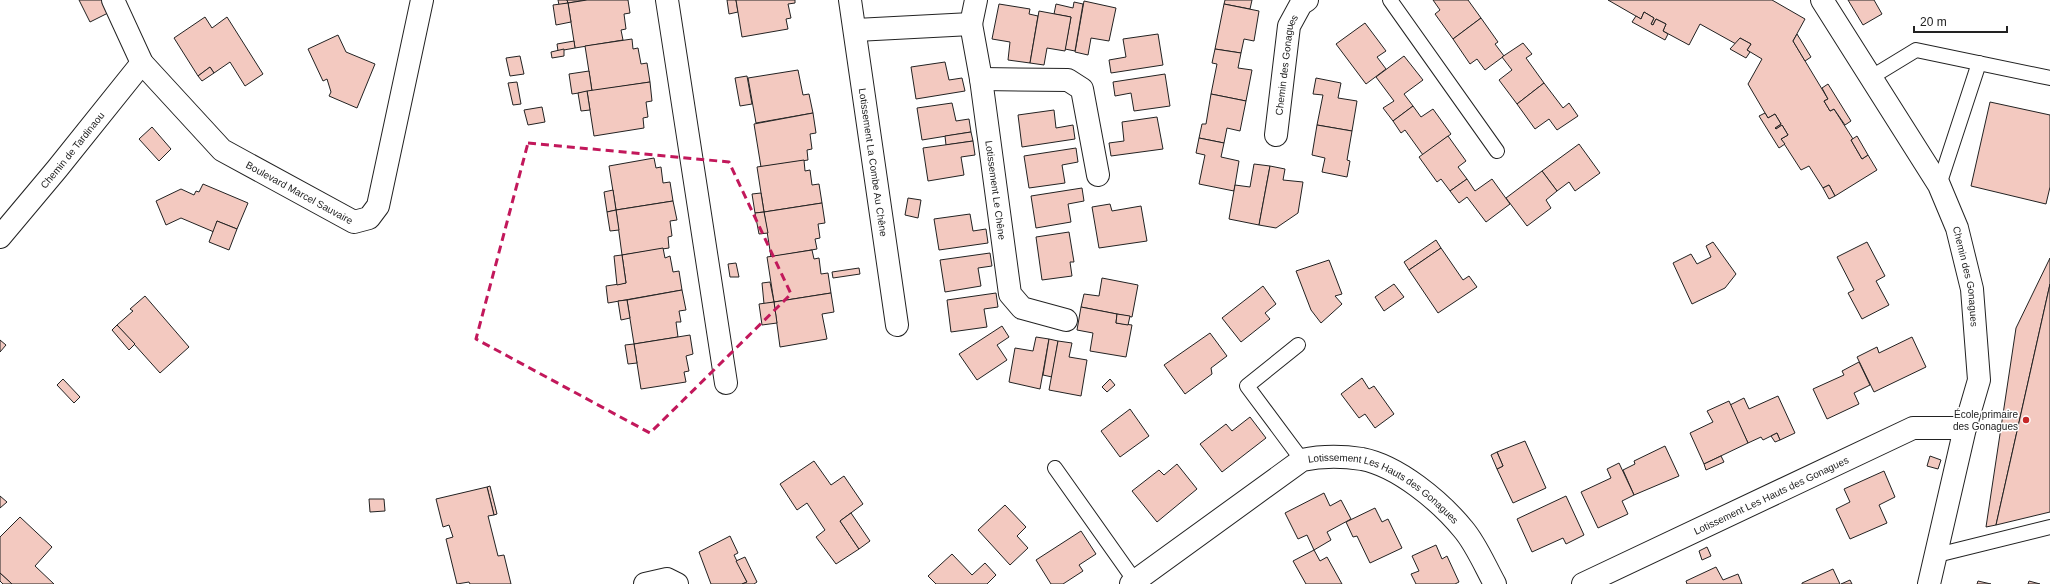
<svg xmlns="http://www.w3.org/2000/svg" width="2050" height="584" viewBox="0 0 2050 584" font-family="Helvetica,sans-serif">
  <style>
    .building { fill: #f3c9c0; stroke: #222 }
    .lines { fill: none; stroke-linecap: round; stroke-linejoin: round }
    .lane-casing { stroke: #222; stroke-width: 16 }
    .street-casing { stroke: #222; stroke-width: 24 }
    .lane { stroke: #fff; stroke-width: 14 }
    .street { stroke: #fff; stroke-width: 22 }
    .marked { fill: none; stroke: #c2185b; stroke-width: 3; stroke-dasharray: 8 5; stroke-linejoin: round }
    .poi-dot { fill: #c62828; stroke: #fff; stroke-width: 1.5 }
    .labels { text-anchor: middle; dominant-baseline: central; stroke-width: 3; stroke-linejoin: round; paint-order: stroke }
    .street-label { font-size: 10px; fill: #222; stroke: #fff }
    .poi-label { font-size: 10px; fill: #222; stroke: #fff; text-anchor: end }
  </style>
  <rect width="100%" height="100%" fill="#fff"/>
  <g class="building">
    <polygon points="79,0 105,0 110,12 90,22"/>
    <polygon points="558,0 567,0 568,3 559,5"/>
    <polygon points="567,0 587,0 568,3"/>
    <polygon points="587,0 628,0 630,13 624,14 626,29 621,30 623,40 575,48 568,3"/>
    <polygon points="727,0 736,0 738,12 729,14"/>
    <polygon points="736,0 795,0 795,3 788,4 791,18 786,19 788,29 742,37"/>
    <polygon points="1225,0 1252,0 1250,9 1224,4"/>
    <polygon points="1433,0 1468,0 1481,18 1453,39 1435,14 1440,10"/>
    <polygon points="1608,0 1772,0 1805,19 1793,41 1828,99 1824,101 1830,111 1834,109 1853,139 1851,140 1862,159 1868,155 1877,170 1835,196 1829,185 1823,188 1809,166 1801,170 1781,139 1788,135 1782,125 1776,129 1775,128 1781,124 1775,114 1768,118 1748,84 1762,59 1747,50 1751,44 1740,38 1736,44 1700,24 1689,45 1663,31 1666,24 1656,19 1653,25 1651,24 1654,18 1644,12 1641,19"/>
    <polygon points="1848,0 1874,0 1882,14 1863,25"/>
    <polygon points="1084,1 1116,8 1109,41 1091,38 1088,55 1075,52"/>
    <polygon points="1074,2 1083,4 1075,51 1065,49 1071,17 1054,14 1056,4 1073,8"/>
    <polygon points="568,3 571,22 556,25 553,5"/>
    <polygon points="999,4 1030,9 1029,14 1038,16 1030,63 1008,60 1010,42 992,39"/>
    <polygon points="1224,4 1259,11 1254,41 1244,39 1241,53 1215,49"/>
    <polygon points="1039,11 1071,17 1065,51 1047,48 1044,65 1030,63"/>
    <polygon points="1644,12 1654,18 1651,24 1653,25 1656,19 1666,24 1663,31 1668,34 1665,40 1632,22 1636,16 1641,19"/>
    <polygon points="205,17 212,28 227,17 263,74 245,86 230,62 214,73 210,67 198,76 174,38"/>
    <polygon points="1481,18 1498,42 1495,44 1504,56 1485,70 1477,59 1470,64 1453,39"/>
    <polygon points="1365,23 1386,51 1377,57 1386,69 1366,84 1336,44"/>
    <polygon points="1158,34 1163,65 1111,73 1109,60 1126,57 1123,39"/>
    <polygon points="1797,34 1811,57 1805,61 1793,41"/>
    <polygon points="338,35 346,52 375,64 357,108 329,96 331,92 327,79 323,81 308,49"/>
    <polygon points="1740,38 1751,44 1747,50 1750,52 1746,58 1730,49"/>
    <polygon points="632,39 633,49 638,48 641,64 647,63 650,82 592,91 585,46"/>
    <polygon points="574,41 575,48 558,51 557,44"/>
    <polygon points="1523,43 1532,54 1526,58 1544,83 1517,104 1499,80 1512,70 1502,57"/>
    <polygon points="564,49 564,56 552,58 551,52"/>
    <polygon points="1215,49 1241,53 1238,68 1252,70 1246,101 1211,94 1217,64 1212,63"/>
    <polygon points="520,56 524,74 510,76 506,58"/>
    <polygon points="1404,56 1423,80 1404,94 1413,106 1393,121 1383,108 1394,101 1376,77"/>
    <polygon points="945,62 949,80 962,78 965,91 916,99 911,67"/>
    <polygon points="210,67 214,73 202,81 198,76"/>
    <polygon points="798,70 803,95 809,94 813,113 756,123 748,78"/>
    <polygon points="589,71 592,91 572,94 569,74"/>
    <polygon points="1165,74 1170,106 1134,111 1131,93 1115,96 1113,82"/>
    <polygon points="747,76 752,104 740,106 735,78"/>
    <polygon points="1316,78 1341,83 1338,98 1357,101 1352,131 1317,125 1323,95 1313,94"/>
    <polygon points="517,82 521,104 513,105 508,83"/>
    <polygon points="650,82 652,101 646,102 648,117 643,118 644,128 594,136 587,91"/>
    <polygon points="1544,83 1563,108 1569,103 1578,116 1557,130 1549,119 1535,129 1517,104"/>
    <polygon points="1828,84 1851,121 1845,125 1834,109 1830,111 1824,101 1828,99 1822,88"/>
    <polygon points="587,91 590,110 581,111 578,93"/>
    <polygon points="1211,94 1246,101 1240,131 1227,128 1224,143 1199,138 1202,124 1206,124"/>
    <polygon points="1990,102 2050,115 2050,187 2046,204 1971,186"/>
    <polygon points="952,103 956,121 969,119 971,132 922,140 917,108"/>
    <polygon points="1413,106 1421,117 1433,109 1451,134 1423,155 1405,130 1401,133 1393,121"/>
    <polygon points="542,107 545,122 528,125 524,110"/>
    <polygon points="1054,110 1056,128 1073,125 1075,139 1022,147 1018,115"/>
    <polygon points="813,113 816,133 810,134 812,149 807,150 808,160 761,167 754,124"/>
    <polygon points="1765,113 1768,118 1775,114 1781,124 1775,128 1776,129 1782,125 1788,135 1781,139 1785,144 1779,148 1759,116"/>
    <polygon points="1157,117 1163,149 1111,156 1109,143 1124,141 1122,122"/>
    <polygon points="1317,125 1352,131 1347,160 1350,161 1347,177 1322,172 1325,158 1312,155"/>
    <polygon points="152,127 171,149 159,161 139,139"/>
    <polygon points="971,132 973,141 946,145 945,136"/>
    <polygon points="1448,136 1466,161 1458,167 1467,179 1450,191 1441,179 1437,182 1419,157"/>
    <polygon points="1857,136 1868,155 1862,159 1851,140"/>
    <polygon points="1199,138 1224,143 1221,157 1239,161 1234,191 1199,184 1205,155 1196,153"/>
    <polygon points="973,141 975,155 961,157 964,175 928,181 923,148"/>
    <polygon points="1579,144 1600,173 1575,191 1569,182 1557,191 1542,171"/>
    <polygon points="1076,148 1078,162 1062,165 1065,183 1029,188 1024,156"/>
    <polygon points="654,158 656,168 661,167 663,183 670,182 673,201 616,210 609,166"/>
    <polygon points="804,160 805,171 810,170 812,185 819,184 822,203 764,212 757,167"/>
    <polygon points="1254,164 1270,166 1259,225 1229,219 1235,185 1250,187"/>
    <polygon points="1270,166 1285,169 1283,180 1303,182 1298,213 1276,228 1259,225"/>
    <polygon points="1542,171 1557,191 1546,200 1551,208 1527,226 1506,198"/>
    <polygon points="1467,179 1475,191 1492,179 1510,204 1486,222 1467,197 1459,203 1450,191"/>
    <polygon points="203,184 248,203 237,229 217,221 214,232 181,218 166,225 156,201 181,189 194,195 196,191 199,192"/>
    <polygon points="1829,185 1835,196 1829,199 1823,188"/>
    <polygon points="1082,188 1084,201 1068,204 1071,222 1036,228 1031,196"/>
    <polygon points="613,190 616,210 607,212 604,192"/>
    <polygon points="761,193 764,212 755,213 752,194"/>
    <polygon points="908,198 921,200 918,218 905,215"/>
    <polygon points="673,201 677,220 670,221 672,236 668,237 669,248 622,255 616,210"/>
    <polygon points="822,203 825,223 818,224 820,238 815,239 817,249 771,257 764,212"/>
    <polygon points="1110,204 1112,211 1141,206 1147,241 1099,248 1092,207"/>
    <polygon points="616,210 619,230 610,231 607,212"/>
    <polygon points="764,212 768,233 759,234 755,213"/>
    <polygon points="970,214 973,231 986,229 988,243 939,250 934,219"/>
    <polygon points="217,221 237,229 229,250 209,242"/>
    <polygon points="1069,232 1074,262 1070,262 1072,276 1042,280 1036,237"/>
    <polygon points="1436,240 1441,248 1409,270 1404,262"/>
    <polygon points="1713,242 1736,274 1725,288 1692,304 1673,263 1691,254 1697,264 1711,257 1706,246"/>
    <polygon points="1867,242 1885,276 1876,281 1889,305 1862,319 1848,293 1854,290 1837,257"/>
    <polygon points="663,248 665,258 670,256 673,272 679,271 682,290 608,303 606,286 626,283 622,255"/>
    <polygon points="1441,248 1463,280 1469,276 1477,287 1438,313 1409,270"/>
    <polygon points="812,250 814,259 819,258 821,274 828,273 831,293 774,302 767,257"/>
    <polygon points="990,253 992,266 978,268 981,286 945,292 940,260"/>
    <polygon points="622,255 626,283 617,285 614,256"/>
    <polygon points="2050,258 2050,284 1996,525 1986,527 2016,328"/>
    <polygon points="1329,260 1342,294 1335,296 1342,304 1321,323 1311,310 1296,271"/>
    <polygon points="736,263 739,277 730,277 728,264"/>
    <polygon points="859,268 860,274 833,278 832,272"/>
    <polygon points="1102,278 1138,285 1132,317 1081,307 1084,294 1099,296"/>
    <polygon points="770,282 774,302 764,304 762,283"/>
    <polygon points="1394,284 1404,297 1384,311 1375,297"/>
    <polygon points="2050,284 2050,512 1996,525"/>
    <polygon points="1263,286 1276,304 1265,313 1270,319 1241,342 1222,318"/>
    <polygon points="682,290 686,310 679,311 681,322 676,322 678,337 634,344 627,300"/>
    <polygon points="831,293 834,312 822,314 827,339 780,347 774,302"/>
    <polygon points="996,293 998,307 984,309 987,327 951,332 947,300"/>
    <polygon points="145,296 189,347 160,373 117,325 133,311 130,309"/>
    <polygon points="627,300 630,318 621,320 618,301"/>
    <polygon points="774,302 777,323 762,325 759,304"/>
    <polygon points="1081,307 1117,314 1116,323 1132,325 1126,357 1090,351 1093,333 1077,330"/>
    <polygon points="1117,314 1130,316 1128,325 1116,323"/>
    <polygon points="117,325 135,344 129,350 112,330"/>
    <polygon points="1002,326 1009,337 997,345 1007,360 977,380 959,354"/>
    <polygon points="1210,333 1227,356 1211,368 1212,374 1185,394 1164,365"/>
    <polygon points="690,335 693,354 686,356 689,371 684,372 686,382 641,389 634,344"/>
    <polygon points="1036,337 1049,339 1040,389 1009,382 1015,348 1033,351"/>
    <polygon points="1912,337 1926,367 1874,392 1857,357 1877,347 1879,353"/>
    <polygon points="1049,339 1058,341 1052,377 1043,375"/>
    <polygon points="0,340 6,345 0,352"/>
    <polygon points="1058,341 1072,343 1069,357 1087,360 1081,396 1049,390"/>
    <polygon points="634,344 637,363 628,364 625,345"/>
    <polygon points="1859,362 1870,385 1854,393 1859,404 1827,419 1813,389 1844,375 1842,371"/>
    <polygon points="1362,378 1369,389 1374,386 1394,414 1375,428 1365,414 1359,418 1341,394"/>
    <polygon points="63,379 80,397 74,403 57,385"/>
    <polygon points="1110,379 1115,385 1107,392 1102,387"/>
    <polygon points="1778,396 1795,433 1780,440 1777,433 1763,440 1761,437 1748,443 1730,405 1744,398 1749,409"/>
    <polygon points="1729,401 1748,443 1704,464 1690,433 1713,422 1707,411"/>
    <polygon points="1130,409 1149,436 1120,457 1101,431"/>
    <polygon points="1250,417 1266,438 1222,472 1200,444 1226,424 1232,431"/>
    <polygon points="1777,433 1780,440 1775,442 1771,436"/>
    <polygon points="1525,441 1546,488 1513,503 1497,469 1503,466 1497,452"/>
    <polygon points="1665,446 1679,476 1634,495 1623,470 1635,464 1634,461"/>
    <polygon points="1497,452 1503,466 1497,469 1491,455"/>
    <polygon points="1721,456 1724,462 1706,470 1704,464"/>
    <polygon points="1930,456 1941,460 1938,469 1927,466"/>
    <polygon points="814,461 831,485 844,476 863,504 840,521 859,549 836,564 816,537 825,530 807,503 797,510 780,484"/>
    <polygon points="1619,463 1634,495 1622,501 1628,514 1598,528 1581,492 1611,478 1607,469"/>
    <polygon points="1177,464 1197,489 1157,522 1132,491 1159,470 1164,475"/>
    <polygon points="1884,471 1895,497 1879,505 1887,523 1850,539 1836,509 1850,502 1844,489"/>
    <polygon points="490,486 497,514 494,515 487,487"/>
    <polygon points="487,487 494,515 488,516 498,556 504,555 511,584 470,584 469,582 457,584 446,539 453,537 449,525 443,527 436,499"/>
    <polygon points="1324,493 1330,506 1341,500 1351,519 1327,532 1331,540 1314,550 1307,535 1298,539 1285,513"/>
    <polygon points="0,496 7,502 0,508"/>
    <polygon points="1566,496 1584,535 1566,544 1563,538 1532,552 1517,519"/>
    <polygon points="369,499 384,499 385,511 370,512"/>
    <polygon points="1005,505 1026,527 1017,536 1028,548 1010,565 978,530"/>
    <polygon points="1375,508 1382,522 1388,519 1402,548 1370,563 1357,536 1353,537 1346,522"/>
    <polygon points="851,513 870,541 859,549 840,521"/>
    <polygon points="20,517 52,547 35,566 54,584 12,584 0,573 0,537"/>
    <polygon points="1081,531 1096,554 1079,565 1083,571 1063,584 1051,584 1036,560"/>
    <polygon points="730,536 738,553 734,555 747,582 742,584 711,584 699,552"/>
    <polygon points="1436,545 1442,559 1447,556 1459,582 1455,584 1416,584 1411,574 1419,571 1412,556"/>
    <polygon points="1707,547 1711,556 1702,560 1699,551"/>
    <polygon points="1314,550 1320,561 1327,557 1342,584 1306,584 1293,561"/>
    <polygon points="952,554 972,575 985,563 996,575 987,584 936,584 928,576"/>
    <polygon points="745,557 757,582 754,584 742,584 747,582 736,561"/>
    <polygon points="1716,567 1723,580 1738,574 1742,584 1687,584 1686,581"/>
    <polygon points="1833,569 1840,584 1802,584 1802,583"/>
    <polygon points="0,573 12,584 3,584 0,581"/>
    <polygon points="1850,580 1852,584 1841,584"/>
    <polygon points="1978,581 1991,584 1977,584"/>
    <polygon points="2029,581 2040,584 2028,584"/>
  </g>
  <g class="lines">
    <defs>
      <g id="lane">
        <polyline points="1390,0 1497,151"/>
        <polyline points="1870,78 1916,50 2050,78"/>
        <polyline points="1939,185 1979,63"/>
        <polyline points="1298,345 1247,386 1302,460"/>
        <polyline points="1055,468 1135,581"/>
        <polyline points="1937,555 2050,527"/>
      </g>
      <g id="street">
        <path id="s1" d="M113,0L142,63L222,150L354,222L369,218L378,206L422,0"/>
        <polyline points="667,0 726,383"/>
        <path id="s2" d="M850,0L897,325"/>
        <path id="s3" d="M1822,0L1939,185L1957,228L1972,289L1979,380L1965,428L1929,584"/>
        <path id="s4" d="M971,24L981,79L1010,294L1022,308L1066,320"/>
        <polyline points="856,30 971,24 976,0"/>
        <polyline points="981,79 1068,80 1082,89 1098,175"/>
        <path id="s5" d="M1276,135L1289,26L1301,4L1307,0"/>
        <path id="s6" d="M0,237L57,169L142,63"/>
        <polyline points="645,584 667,579 677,584"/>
        <path id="s7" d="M1131,584L1302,460C1321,456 1342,456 1362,459C1398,466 1440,501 1463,529C1476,544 1485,566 1495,584"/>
        <path id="s8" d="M1583,584L1913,428H1965"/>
      </g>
    </defs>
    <use href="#lane" class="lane-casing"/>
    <use href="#street" class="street-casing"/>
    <use href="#lane" class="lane"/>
    <use href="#street" class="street"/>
  </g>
  <path class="marked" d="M528,143L729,162L791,294L650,433L476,339Z"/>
  <circle class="poi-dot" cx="2026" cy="420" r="4"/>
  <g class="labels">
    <g class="street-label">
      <text stroke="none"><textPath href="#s5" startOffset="71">Chemin des Gonagues</textPath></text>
      <text stroke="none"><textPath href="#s6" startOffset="113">Chemin de Tardinaou</textPath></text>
      <text stroke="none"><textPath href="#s2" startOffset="164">Lotissement La Combe Au Chêne</textPath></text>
      <text stroke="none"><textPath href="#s1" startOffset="276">Boulevard Marcel Sauvaire</textPath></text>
      <text stroke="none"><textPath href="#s4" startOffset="168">Lotissement Le Chêne</textPath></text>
      <text stroke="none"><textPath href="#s3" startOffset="315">Chemin des Gonagues</textPath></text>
      <text stroke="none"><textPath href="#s7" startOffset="302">Lotissement Les Hauts des Gonagues</textPath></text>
      <text stroke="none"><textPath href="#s8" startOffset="208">Lotissement Les Hauts des Gonagues</textPath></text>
    </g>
    <g class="poi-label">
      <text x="2018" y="414">École primaire<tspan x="2018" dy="12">des Gonagues</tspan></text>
    </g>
  </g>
  <path d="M1914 26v6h93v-6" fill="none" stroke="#222222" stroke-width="2"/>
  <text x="1920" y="26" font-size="12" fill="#222222" stroke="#ffffff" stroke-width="3" paint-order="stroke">20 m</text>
</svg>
